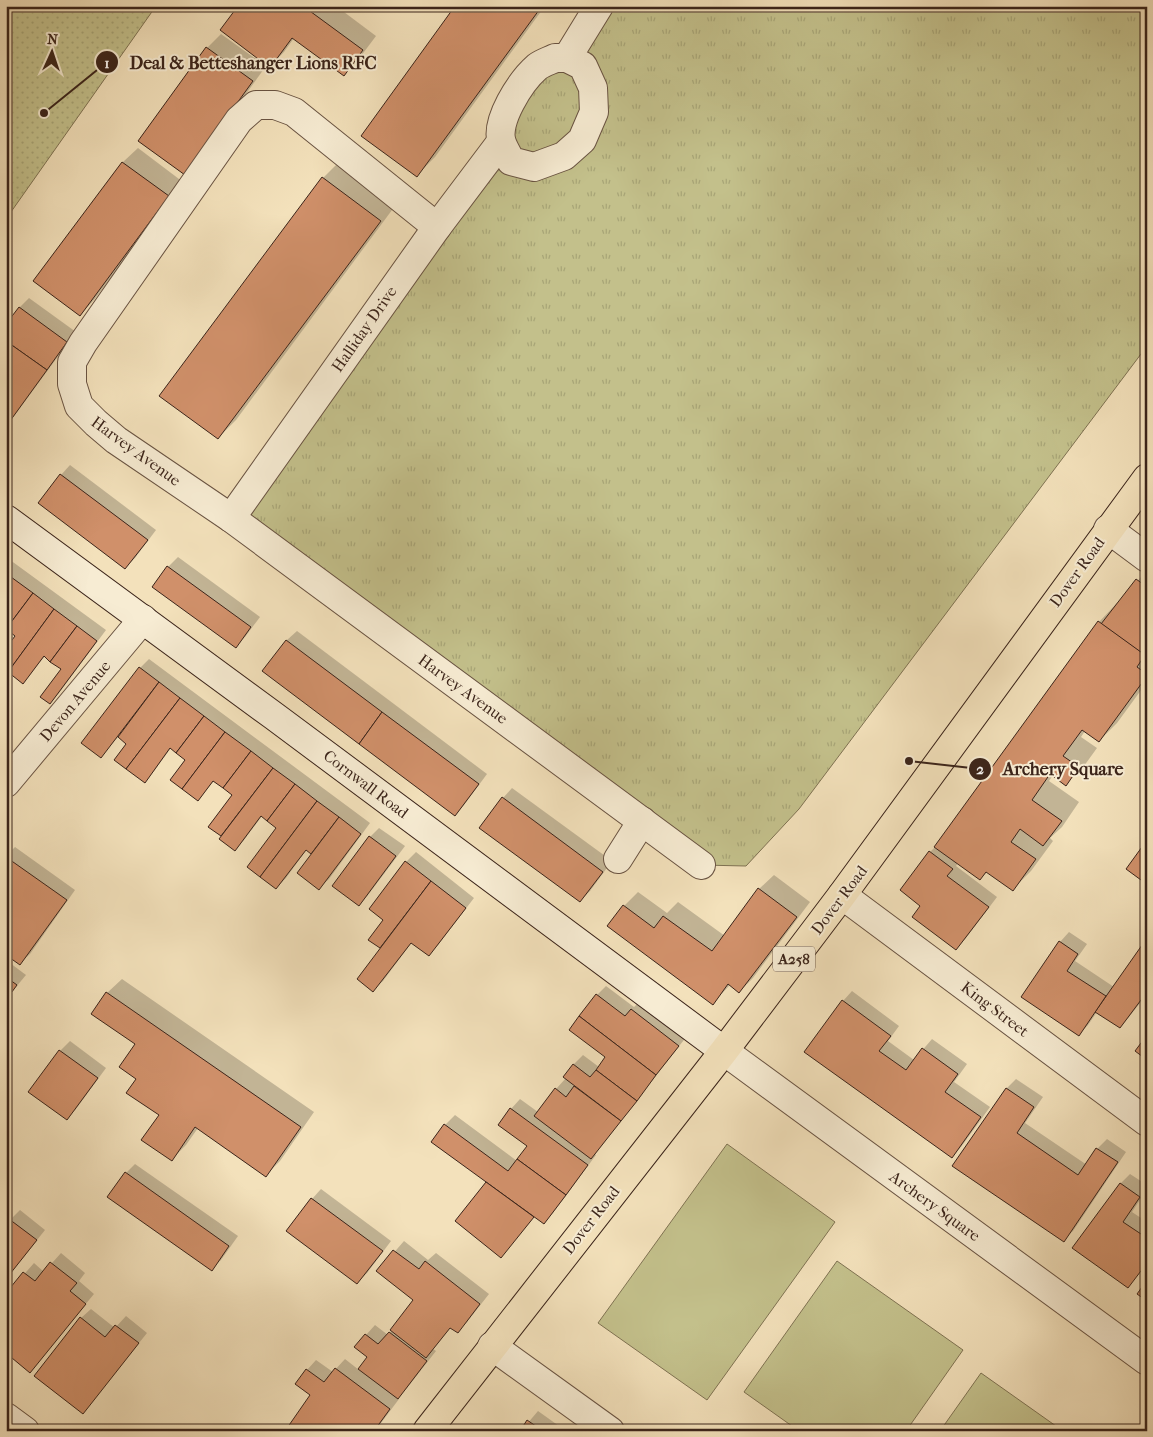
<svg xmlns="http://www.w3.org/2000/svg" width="1153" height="1437" viewBox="0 0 1153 1437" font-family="'IM FELL French Canon',serif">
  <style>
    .grass { fill: url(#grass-tufts); stroke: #7f7252 }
    .park { fill: url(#park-dots); stroke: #7f7252 }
    .pitch { fill: #c3c08b; stroke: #7f7252 }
    .shadow { fill: #0003 }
    .building { fill: #d0906a; stroke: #3b241a }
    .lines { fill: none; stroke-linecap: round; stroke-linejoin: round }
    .minor-casing { stroke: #695342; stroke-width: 30 }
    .secondary-casing { stroke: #3b241a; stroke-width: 30 }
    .primary-casing { stroke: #3b241a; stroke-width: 30 }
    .minor { stroke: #f7ecd3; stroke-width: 28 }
    .secondary { stroke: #f7ecd3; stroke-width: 28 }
    .primary { stroke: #f3e1bb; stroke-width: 28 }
    .labels { text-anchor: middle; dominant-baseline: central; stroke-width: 4; stroke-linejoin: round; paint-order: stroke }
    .shield { fill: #f7ecd3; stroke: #736052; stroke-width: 1 }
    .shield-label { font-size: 15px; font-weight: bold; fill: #3b241a }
    .street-label { font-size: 16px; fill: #3b241a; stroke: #f7ecd3 }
    .leader { fill: none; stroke: #3b241a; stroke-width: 2 }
    .callout-dot { fill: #3b241a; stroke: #f7ecd3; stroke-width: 2 }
    .mark-label { font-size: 15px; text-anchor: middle; font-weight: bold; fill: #fff }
    .callout-label { font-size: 18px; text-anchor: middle; font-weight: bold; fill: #3b241a; stroke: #f7ecd3; stroke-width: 4; stroke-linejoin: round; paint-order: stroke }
  </style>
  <defs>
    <pattern id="grass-tufts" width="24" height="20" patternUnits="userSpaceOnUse" patternTransform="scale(1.25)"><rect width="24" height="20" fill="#c3c08b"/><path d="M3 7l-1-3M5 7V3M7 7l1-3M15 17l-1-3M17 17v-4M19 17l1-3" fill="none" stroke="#a8a577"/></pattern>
    <pattern id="park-dots" width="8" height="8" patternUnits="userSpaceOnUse" patternTransform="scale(1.25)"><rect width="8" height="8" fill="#c3c08b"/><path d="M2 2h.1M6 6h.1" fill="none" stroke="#a8a577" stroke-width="1.8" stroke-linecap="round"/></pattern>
  </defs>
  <rect width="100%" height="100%" fill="#f3e1bb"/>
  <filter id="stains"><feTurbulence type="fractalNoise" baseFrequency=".004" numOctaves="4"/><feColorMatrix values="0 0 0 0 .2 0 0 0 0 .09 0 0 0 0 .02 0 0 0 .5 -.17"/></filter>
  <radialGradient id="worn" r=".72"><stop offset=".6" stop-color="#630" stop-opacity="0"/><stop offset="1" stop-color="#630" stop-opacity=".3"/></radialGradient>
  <polygon class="grass" points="599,6 1147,6 1147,346 799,809 746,866 701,865 231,518 501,132"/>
  <polygon class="park" points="6,6 156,6 6,219"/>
  <g class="pitch">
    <polygon points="727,1144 835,1222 707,1400 598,1323"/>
    <polygon points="837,1261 963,1350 906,1431 799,1431 744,1392"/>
    <polygon points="981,1373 1063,1431 940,1431"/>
  </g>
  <g class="shadow">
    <polygon points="239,6 336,6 376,36 358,60 344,74 294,38 284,52 270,66"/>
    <polygon points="457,6 545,6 435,157 417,175"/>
    <polygon points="221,34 266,66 199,159 207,48"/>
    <polygon points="138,148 183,182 94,300 80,315 35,281 123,162"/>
    <polygon points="341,160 398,202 236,420 218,438 323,178"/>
    <polygon points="29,298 76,332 6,427 6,326 19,308"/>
    <polygon points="70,465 156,530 135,558 125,568 39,503 61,475"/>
    <polygon points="6,557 106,630 59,693 50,703 62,669 45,656 23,682 17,635 6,628"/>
    <polygon points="178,557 260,617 245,637 235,646 154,587 168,567"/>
    <polygon points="1147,570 1147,682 1117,723 1099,741 1085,731 1081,737 1097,748 1084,766 1066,784 1053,775 1049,781 1079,802 1062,827 1050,838 1053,841 1031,871 1013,889 988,871 980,879 958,863 956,866 997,897 966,938 956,948 922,906 901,890 930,852 940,842 1099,622 1117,603 1118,604"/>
    <polygon points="297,631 487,774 464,805 455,815 264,671 287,640"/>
    <polygon points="149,659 370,823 329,879 319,888 313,854 307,849 286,878 276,888 278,828 262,816 244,840 235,849 223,836 210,826 234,795 215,780 198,799 187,760 171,748 154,771 145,781 128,744 119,736 101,756 140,668"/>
    <polygon points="512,788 612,861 590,891 580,901 503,798"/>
    <polygon points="379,828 405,846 368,895 359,905 370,837"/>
    <polygon points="15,847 75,890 30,954 20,963 6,953 6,856"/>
    <polygon points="416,852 474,898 438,945 428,954 412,942 383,981 373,990 382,948 370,940 385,920 406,862"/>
    <polygon points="774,875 810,902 753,978 739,992 730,985 713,1003 624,906 638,892 667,913 678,902 725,936 759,889"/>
    <polygon points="1069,932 1087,944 1075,961 1114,987 1147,940 1147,994 1129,1017 1120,1027 1097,1012 1088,1025 1079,1034 1060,942"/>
    <polygon points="6,960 26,975 6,999"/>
    <polygon points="122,979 314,1112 280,1161 266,1175 198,1128 186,1145 172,1159 160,1115 138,1079 137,1044 93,1014 107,993"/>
    <polygon points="606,986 634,1007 641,1000 687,1036 595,1154 596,1155 553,1213 544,1223 535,1216 501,1256 456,1221 487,1181 433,1142 445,1125 455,1115 517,1161 528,1146 499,1124 511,1109 520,1099 538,1112 556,1089 566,1078 565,1077 574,1064 583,1055 599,1067 607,1057 597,995"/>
    <polygon points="852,991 899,1026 888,1041 914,1060 932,1039 967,1064 954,1082 990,1107 961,1147 952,1156 843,1001"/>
    <polygon points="70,1041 106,1068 76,1109 67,1118 30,1092 60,1051"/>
    <polygon points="1016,1079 1043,1097 1025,1123 1087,1165 1097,1149 1107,1139 1126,1152 1073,1231 1063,1240 954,1166 1006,1089"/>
    <polygon points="135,1164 238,1236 221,1260 211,1269 126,1173"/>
    <polygon points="1130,1174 1147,1185 1147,1189 1132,1212 1147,1222 1147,1264 1128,1286 1074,1248 1120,1184"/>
    <polygon points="321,1189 391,1241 367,1273 357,1283 288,1230 312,1199"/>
    <polygon points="20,1210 45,1230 6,1279 6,1224"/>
    <polygon points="404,1241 428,1260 436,1253 489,1294 467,1322 457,1332 451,1327 433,1349 436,1351 407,1388 398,1398 399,1399 375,1431 286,1431 312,1395 307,1370 316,1360 333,1372 345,1359 359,1370 369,1357 366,1335 375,1325 388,1335 415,1300 378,1271"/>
    <polygon points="61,1253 85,1273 79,1281 94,1294 30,1371 6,1295 34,1263 44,1272"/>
    <polygon points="91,1309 115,1328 126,1316 147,1333 92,1402 81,1318"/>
    <polygon points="538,1411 566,1431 521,1431"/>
    <polygon points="175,1427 180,1431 171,1431"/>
  </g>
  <g class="building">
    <polygon points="238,6 303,6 363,50 344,76 292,38 270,68 220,30"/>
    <polygon points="455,6 542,6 417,177 361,136"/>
    <polygon points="206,47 253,81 185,175 138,141"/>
    <polygon points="122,162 169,196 80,316 33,281"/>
    <polygon points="322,177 381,221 218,439 159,396"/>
    <polygon points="19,307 67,342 47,370 6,341 6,324"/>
    <polygon points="6,341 47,370 10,421 6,419"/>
    <polygon points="60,474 148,540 125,569 38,503"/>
    <polygon points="167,566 251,627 236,648 152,587"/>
    <polygon points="11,577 33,593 6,629 6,583"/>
    <polygon points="1136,579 1147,587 1147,657 1101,624"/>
    <polygon points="33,593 54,609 8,672 6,671 6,648 15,636 6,629"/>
    <polygon points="54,609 77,626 50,662 44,656 23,684 8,672"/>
    <polygon points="1098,621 1145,655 1137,667 1147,674 1147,676 1099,742 1082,730 1063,756 1079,767 1066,786 1050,774 1032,800 1062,821 1043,846 1020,829 1011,842 1036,859 1013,891 986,872 980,880 934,847"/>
    <polygon points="77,626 97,641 50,704 40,697 61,669 50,662"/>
    <polygon points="286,640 382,712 359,744 262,671"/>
    <polygon points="139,667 159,682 101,758 81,743"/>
    <polygon points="159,682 180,698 126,769 114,760 126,744 118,737"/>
    <polygon points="180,698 204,716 176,753 170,748 145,783 126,769"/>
    <polygon points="382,712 479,784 455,816 359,744"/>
    <polygon points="204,716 225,732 182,789 170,780 185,760 176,753"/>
    <polygon points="225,732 251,751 223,788 213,781 198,801 182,789"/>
    <polygon points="251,751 273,768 221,836 208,827 232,795 223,788"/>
    <polygon points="273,768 295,784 267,821 261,816 235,851 219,839"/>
    <polygon points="295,784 317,801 260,877 247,867 276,828 267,821"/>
    <polygon points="502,797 603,872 580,902 479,828"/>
    <polygon points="317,801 339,817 311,854 306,850 276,889 260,877"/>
    <polygon points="339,817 361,834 319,890 297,873"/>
    <polygon points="369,836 396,856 359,906 332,886"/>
    <polygon points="1147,840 1147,872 1141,880 1126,869"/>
    <polygon points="929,851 953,869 947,876 989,907 956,950 912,917 920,906 900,890"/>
    <polygon points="6,857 67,900 20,965 6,955"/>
    <polygon points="405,861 431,881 380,948 368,940 383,920 369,909"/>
    <polygon points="431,881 466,908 429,956 411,943 373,992 357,979"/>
    <polygon points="758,888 797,917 739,993 728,984 713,1005 607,926 623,905 654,928 663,916 712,951"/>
    <polygon points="1147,938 1147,992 1120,1028 1095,1012"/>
    <polygon points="1059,941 1078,954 1067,971 1106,996 1079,1036 1021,997"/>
    <polygon points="6,977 17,985 6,1000"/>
    <polygon points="106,992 301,1127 266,1177 195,1127 172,1161 141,1140 159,1115 126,1093 136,1079 119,1067 135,1044 91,1014"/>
    <polygon points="596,994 625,1016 631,1009 679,1046 656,1075 579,1016"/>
    <polygon points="842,1000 891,1036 879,1051 906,1070 922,1048 958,1074 945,1092 981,1117 952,1158 804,1052"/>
    <polygon points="579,1016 656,1075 637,1101 596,1070 605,1057 569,1030"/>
    <polygon points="1147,1035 1147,1060 1135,1051"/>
    <polygon points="59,1050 98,1078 67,1120 28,1092"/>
    <polygon points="573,1064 590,1077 596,1070 637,1101 621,1121 563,1077"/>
    <polygon points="574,1086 621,1121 591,1159 534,1116 555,1088 566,1097"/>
    <polygon points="1006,1088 1034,1107 1017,1133 1078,1175 1096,1148 1118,1162 1064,1242 952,1166"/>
    <polygon points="510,1108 588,1165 566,1195 517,1159 527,1146 498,1125"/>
    <polygon points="444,1124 508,1171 517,1159 566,1195 544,1224 431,1142"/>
    <polygon points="125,1172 229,1246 212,1271 107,1197"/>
    <polygon points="486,1182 534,1217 501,1258 455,1221"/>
    <polygon points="1120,1183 1140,1197 1123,1222 1147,1238 1147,1263 1128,1288 1072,1248"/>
    <polygon points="311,1198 383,1251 357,1284 286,1231"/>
    <polygon points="9,1219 37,1240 6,1279 6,1222"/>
    <polygon points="393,1250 419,1269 425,1261 480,1304 458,1333 450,1328 426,1358 390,1330 413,1300 376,1271"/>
    <polygon points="50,1262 77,1283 70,1291 86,1304 30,1373 6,1353 6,1293 23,1272 35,1281"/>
    <polygon points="1147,1280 1147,1301 1137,1294"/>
    <polygon points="80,1317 105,1337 115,1325 139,1343 83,1414 34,1376"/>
    <polygon points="389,1332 427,1361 398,1399 358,1369 367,1357 354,1347 365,1334 378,1344"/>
    <polygon points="335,1368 390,1409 374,1431 285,1431 310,1395 295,1384 306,1369 324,1382"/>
    <polygon points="527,1420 543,1431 520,1431"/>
  </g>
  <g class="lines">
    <defs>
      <g id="minor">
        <path d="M555,58H567L583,66L593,88L594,112L582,140L564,156L534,167L511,161C508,155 504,149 502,143C494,122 521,81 537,67C542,63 549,61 555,58Z"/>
        <polyline points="567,58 599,6"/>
        <polyline points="437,227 294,112 275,105 256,105 239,120 83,343 72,362 72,384 79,406 96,423 116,440 231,518 701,865"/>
        <polyline points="231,518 437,227 501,142"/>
        <polyline points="1108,529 1147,558"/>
        <polyline points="6,783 143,619"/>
        <polyline points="618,859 642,821"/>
        <polyline points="842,895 1147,1122"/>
        <polyline points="724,1051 1147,1361"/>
        <polyline points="492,1346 610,1431"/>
        <polyline points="6,1417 25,1431"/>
      </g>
      <polyline id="secondary" points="6,519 274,716 724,1051"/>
      <polyline id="primary" points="427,1431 724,1051 842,895 1147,478"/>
    </defs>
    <use href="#minor" class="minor-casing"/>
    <use href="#secondary" class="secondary-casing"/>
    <use href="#primary" class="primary-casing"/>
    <use href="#minor" class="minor"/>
    <use href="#secondary" class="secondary"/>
    <use href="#primary" class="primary"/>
  </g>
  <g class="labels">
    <rect class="shield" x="773" y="946.5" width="42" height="25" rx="4"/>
    <g class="shield-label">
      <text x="794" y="959">A258</text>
    </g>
    <g class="street-label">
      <text transform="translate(364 329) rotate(-55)">Halliday Drive</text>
      <text transform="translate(136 451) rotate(36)">Harvey Avenue</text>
      <text transform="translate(1077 572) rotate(-54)">Dover Road</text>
      <text transform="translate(463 689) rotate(36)">Harvey Avenue</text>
      <text transform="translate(75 701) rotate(-50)">Devon Avenue</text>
      <text transform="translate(366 784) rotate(37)">Cornwall Road</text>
      <text transform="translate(839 900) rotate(-53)">Dover Road</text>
      <text transform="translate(995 1009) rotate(37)">King Street</text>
      <text transform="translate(935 1206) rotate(36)">Archery Square</text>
      <text transform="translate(591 1220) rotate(-52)">Dover Road</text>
    </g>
  </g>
  <path class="leader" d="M44 113L107 62M909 761L980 769"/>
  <g class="callout-dot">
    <circle cx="44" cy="113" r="5"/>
    <circle cx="909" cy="761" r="5"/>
    <circle cx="107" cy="62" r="12"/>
    <circle cx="980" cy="769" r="12"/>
  </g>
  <g class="mark-label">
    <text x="107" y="68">1</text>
    <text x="980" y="774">2</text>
  </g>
  <g class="callout-label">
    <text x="253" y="69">Deal &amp; Betteshanger Lions RFC</text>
    <text x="1063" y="775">Archery Square</text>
  </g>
  <rect width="1153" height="1437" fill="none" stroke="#f3e1bb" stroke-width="25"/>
  <rect x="8" y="8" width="1138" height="1422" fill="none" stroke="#3b241a" stroke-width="2.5"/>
  <rect x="12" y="12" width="1128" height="1412" fill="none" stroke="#3b241a"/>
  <g transform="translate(52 52) rotate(3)" stroke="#f7ecd3" stroke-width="4" paint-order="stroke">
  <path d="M0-4L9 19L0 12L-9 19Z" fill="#3b241a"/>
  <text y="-8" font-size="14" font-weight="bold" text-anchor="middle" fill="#3b241a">N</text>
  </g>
  <rect width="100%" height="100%" filter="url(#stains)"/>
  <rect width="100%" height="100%" fill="url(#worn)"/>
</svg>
